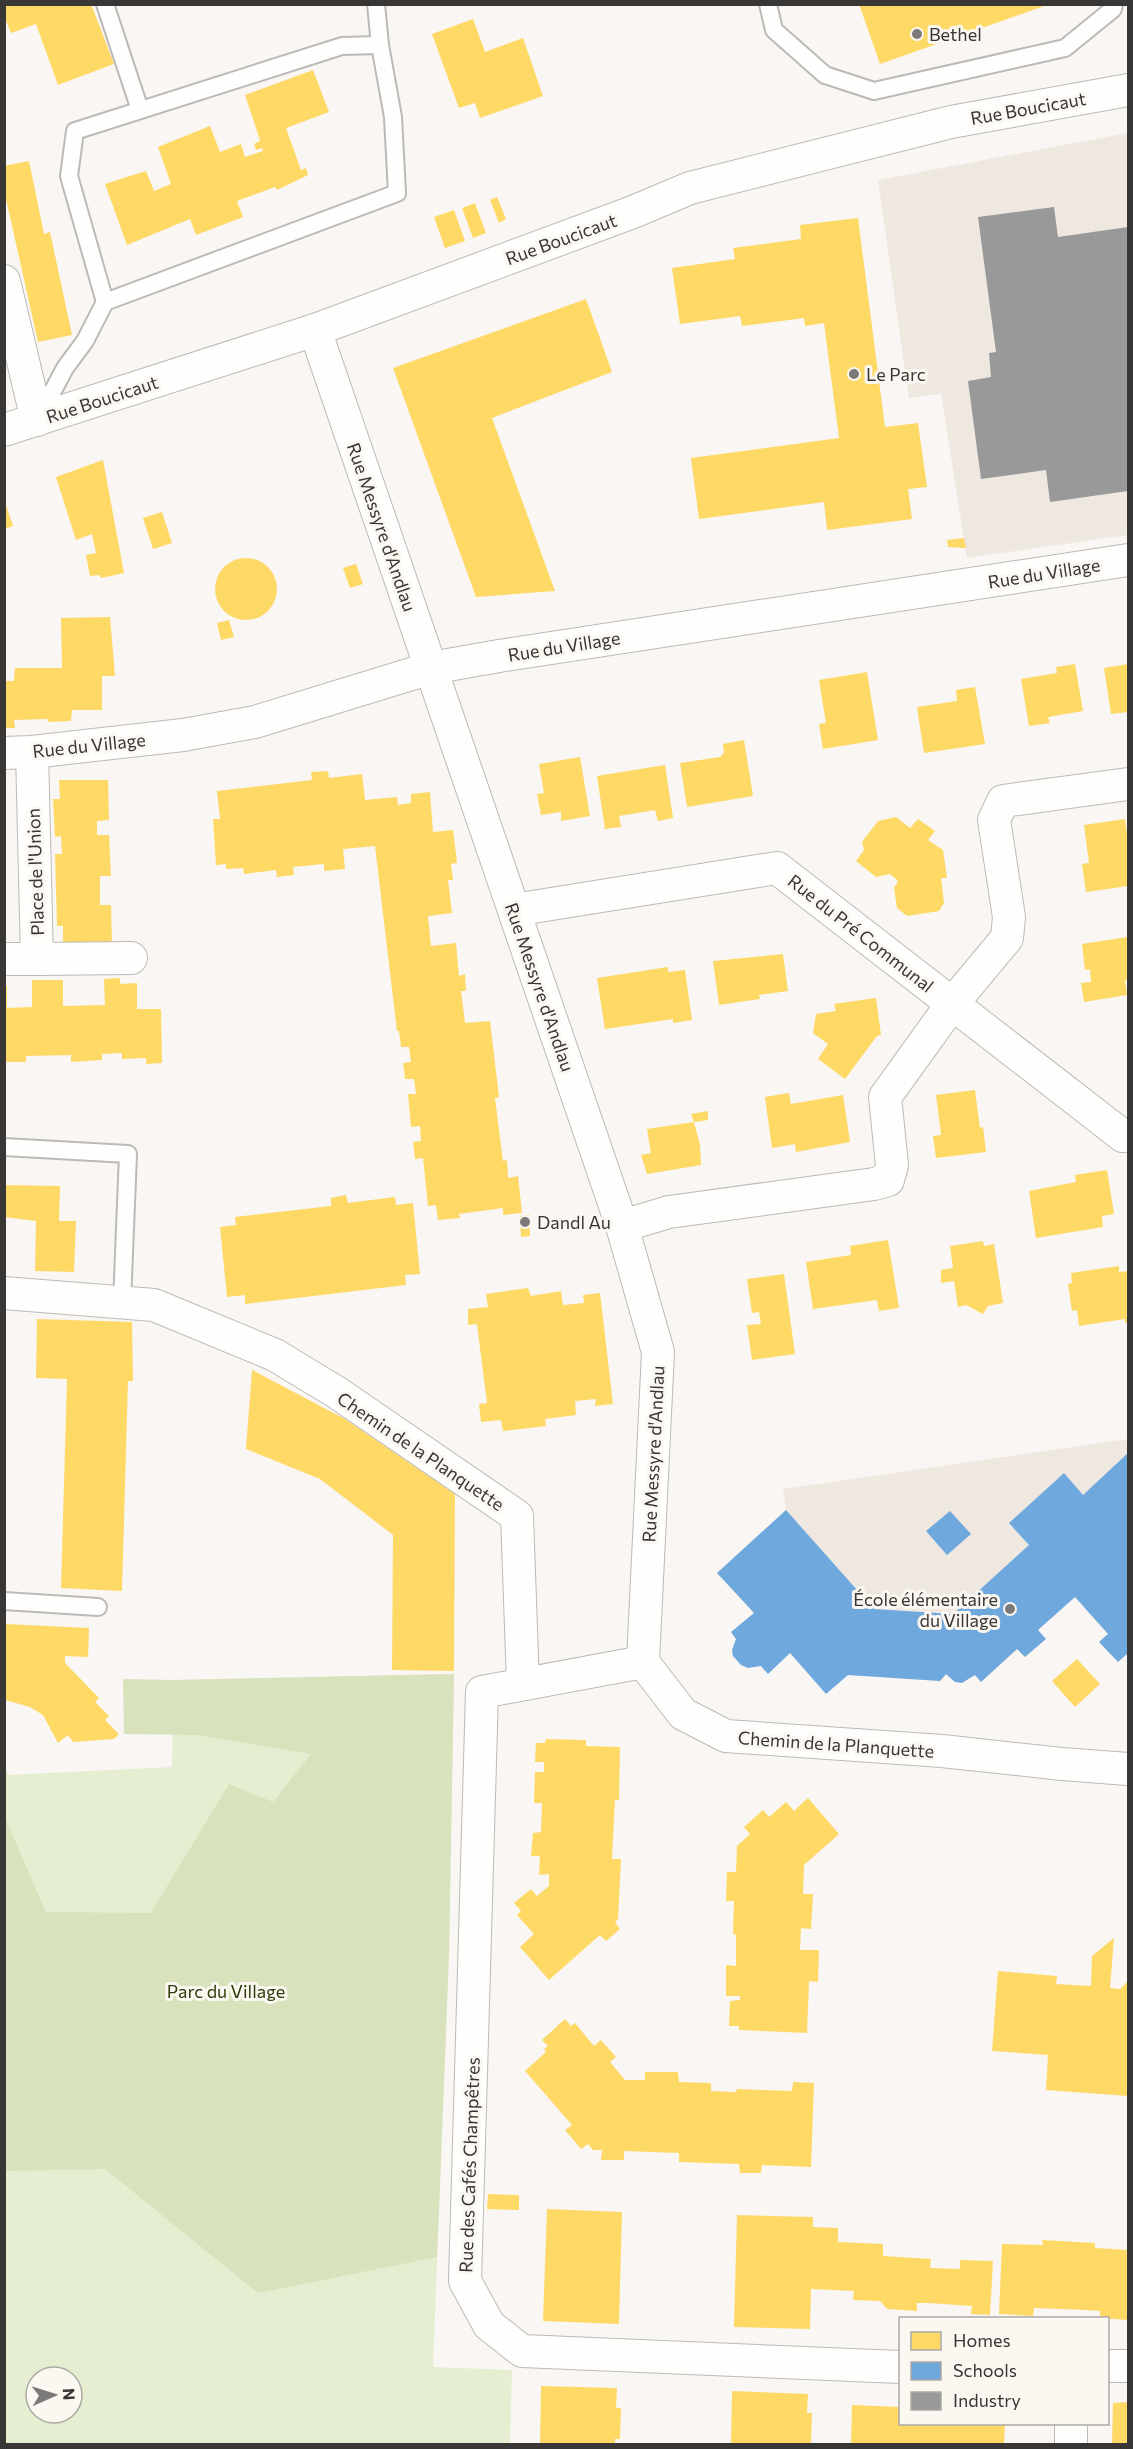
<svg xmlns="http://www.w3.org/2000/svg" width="1133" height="2449" viewBox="0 0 1133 2449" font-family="Commissioner,sans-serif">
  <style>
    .built { fill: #eee8e1 }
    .green { fill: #e5eed0; fill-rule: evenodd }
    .forest { fill: #d8e3be }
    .homes { fill: #ffd966 }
    .schools { fill: #6fa8dc }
    .industry { fill: #999 }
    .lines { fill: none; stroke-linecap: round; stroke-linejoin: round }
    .service-casing { stroke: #bcbab8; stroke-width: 20 }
    .minor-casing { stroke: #bcbab8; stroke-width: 34 }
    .service { stroke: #fefefd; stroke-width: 16 }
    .minor { stroke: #fefefd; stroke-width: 32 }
    .poi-dot { fill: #7c7a78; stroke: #fbf7f1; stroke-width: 2 }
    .labels { text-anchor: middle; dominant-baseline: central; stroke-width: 6; stroke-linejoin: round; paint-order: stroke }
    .poi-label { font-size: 18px; fill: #393735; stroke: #fbf7f1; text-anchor: start }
    .street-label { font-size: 18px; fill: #393735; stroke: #fbf7f1 }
    .park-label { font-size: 18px; fill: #2f3c0b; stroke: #fbf7f1 }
  </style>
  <rect width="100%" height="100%" fill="#f9f6f3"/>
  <g class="built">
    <polygon points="1128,133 1128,535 967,558 941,394 909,398 878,180"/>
    <polygon points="1128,1439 1128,1655 1127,1654 1118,1662 1099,1642 1108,1633 1075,1597 1038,1630 1046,1639 1025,1657 1017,1649 981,1682 975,1675 962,1683 955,1682 946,1675 940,1681 848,1675 874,1609 786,1510 783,1489"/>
  </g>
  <path class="green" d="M454,1674L449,1954L433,2367L512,2370L510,2444H5L4,1767L9,1775L172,1767L174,1680ZM36,2377H72V2413H36Z"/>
  <polygon class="forest" points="454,1674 449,1954 437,2257 258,2293 105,2169 5,2171 5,1818 46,1912 151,1913 229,1784 273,1802 311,1754 197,1735 124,1734 123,1679 174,1680"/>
  <g class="homes">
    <polygon points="4,4 91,4 114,64 58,85 36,24 11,33 4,16"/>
    <polygon points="859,4 1047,4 1047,5 880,64"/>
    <polygon points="473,19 485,52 523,38 543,96 480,118 475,103 459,108 432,34"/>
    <polygon points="313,70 329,112 286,128 301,170 306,168 308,175 277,190 275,187 237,201 243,217 196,235 190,219 127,245 105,184 146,171 154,191 171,184 158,147 210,126 220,152 241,144 245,157 263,151 262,148 256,150 254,144 260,141 259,137 245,95"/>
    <polygon points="29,161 44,234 50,232 72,335 38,342 4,190 4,166"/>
    <polygon points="497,197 506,219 499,223 490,200"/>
    <polygon points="475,203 486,233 473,238 462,208"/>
    <polygon points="454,210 465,241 445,248 434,217"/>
    <polygon points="858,218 885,427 918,423 927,487 908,489 912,519 827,530 824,502 699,519 691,458 839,438 824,323 805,326 804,318 742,326 740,316 680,324 672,268 735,259 733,248 801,239 800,225"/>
    <polygon points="586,299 612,372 492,418 555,591 476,597 393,368"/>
    <polygon points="103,460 124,573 101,578 99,575 90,576 86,555 96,553 92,534 76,540 56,477"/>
    <polygon points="5,502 13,526 5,529"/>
    <polygon points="162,512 172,543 153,549 143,518"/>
    <polygon points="964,538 966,548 948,547 947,540"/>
    <circle cx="246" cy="589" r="31"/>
    <polygon points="356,564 363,584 350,588 343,568"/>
    <polygon points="110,617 115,676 102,676 102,710 72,710 71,721 48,722 48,719 14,720 15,728 4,728 4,681 14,681 15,668 62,668 61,618"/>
    <polygon points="229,620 234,637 221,640 217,623"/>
    <polygon points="1075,664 1083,711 1048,717 1050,723 1029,726 1021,679 1057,673 1056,667"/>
    <polygon points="1128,664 1128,712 1111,714 1104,668"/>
    <polygon points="867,672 878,740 823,749 819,724 826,723 819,680"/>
    <polygon points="975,687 985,744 924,753 917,707 957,701 956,690"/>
    <polygon points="744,740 753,796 687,807 680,763 720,757 724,753 723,744"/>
    <polygon points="580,757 590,816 561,821 561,812 541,815 537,794 544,793 539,764"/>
    <polygon points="665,765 673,818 658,821 655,810 619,816 621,827 605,829 597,776"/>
    <polygon points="328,771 329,778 362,774 365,800 397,797 398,805 411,803 411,794 430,792 433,832 453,830 457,863 451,864 453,880 448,880 452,913 428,916 431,946 456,943 459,976 465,974 466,991 461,991 465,1023 490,1021 499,1097 495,1098 503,1161 507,1160 508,1178 518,1176 522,1213 503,1215 503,1208 459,1214 460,1218 438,1220 436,1205 428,1206 423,1158 415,1159 413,1142 421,1141 420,1126 411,1127 408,1094 416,1094 414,1079 405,1079 403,1063 411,1062 409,1047 401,1047 399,1031 397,1031 375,846 343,849 345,869 324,871 324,864 293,867 294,875 277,877 276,870 244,874 243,868 226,869 226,864 216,865 213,819 220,819 217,791 312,780 311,772"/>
    <polygon points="59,780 108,780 109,820 97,821 97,835 109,835 111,876 100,876 100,905 111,905 112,946 63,947 63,926 57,926 55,854 62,854 61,836 55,837 53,799 60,799"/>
    <polygon points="896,817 910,828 918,819 935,831 928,840 943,850 947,878 941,878 944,903 939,911 907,916 897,908 894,888 898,881 890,874 876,877 856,861 864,850 862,842 878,821"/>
    <polygon points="1125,819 1128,841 1128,886 1086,892 1082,864 1089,863 1084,825"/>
    <polygon points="1128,937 1128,979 1125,980 1127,995 1084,1002 1081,983 1091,982 1090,969 1085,970 1082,944"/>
    <polygon points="783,954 788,991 759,995 760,999 719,1005 713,961"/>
    <polygon points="668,967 668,972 685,970 692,1020 673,1023 673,1019 605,1029 597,978"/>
    <polygon points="120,978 120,984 137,983 137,1009 161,1009 162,1063 146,1064 146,1058 122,1059 122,1053 102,1054 102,1060 71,1062 71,1055 26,1056 26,1062 4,1062 4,986 7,986 7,1008 32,1007 32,980 63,980 63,1006 105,1005 104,979"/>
    <polygon points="876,998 881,1035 877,1036 845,1079 818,1059 828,1044 813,1033 816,1014 836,1011 834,1004"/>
    <polygon points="975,1090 980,1128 983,1127 986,1152 936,1158 933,1136 941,1135 936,1095"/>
    <polygon points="789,1093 791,1104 843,1095 850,1142 796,1152 795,1144 772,1148 765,1097"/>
    <polygon points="708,1111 708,1120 694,1122 691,1114"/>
    <polygon points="694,1122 700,1145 701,1165 647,1174 641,1155 651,1153 647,1129"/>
    <polygon points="1107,1170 1114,1214 1102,1216 1103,1227 1036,1238 1029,1191 1076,1182 1075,1175"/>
    <polygon points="4,1185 60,1186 59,1221 76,1221 74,1272 35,1271 36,1221 4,1217"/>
    <polygon points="346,1195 348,1203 395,1197 396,1205 413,1203 420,1274 405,1275 406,1285 245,1304 245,1295 227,1297 220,1227 236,1225 235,1217 331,1206 331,1198"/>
    <polygon points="529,1215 530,1236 521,1237 520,1216"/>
    <polygon points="888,1240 899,1308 879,1311 877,1300 813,1309 806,1262 851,1255 850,1246"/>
    <polygon points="983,1241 984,1246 994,1244 1003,1303 988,1306 983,1314 966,1305 958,1307 954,1281 941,1283 941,1270 953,1268 950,1246"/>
    <polygon points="1119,1266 1119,1272 1128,1271 1128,1323 1125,1323 1125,1319 1079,1326 1077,1310 1072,1311 1068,1284 1072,1283 1071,1273"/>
    <polygon points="784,1274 795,1354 752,1360 747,1325 761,1324 759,1312 752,1313 747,1279"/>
    <polygon points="528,1288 531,1296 561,1291 563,1305 584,1303 583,1295 600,1293 613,1404 595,1406 596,1399 575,1401 576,1415 545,1419 546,1426 503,1431 501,1420 481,1422 479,1404 487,1403 481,1356 477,1324 468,1325 468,1309 488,1307 486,1294"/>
    <polygon points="37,1319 132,1322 133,1381 128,1381 122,1591 61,1588 67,1379 36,1378"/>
    <polygon points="252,1370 345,1419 455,1494 454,1671 392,1670 393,1535 320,1479 246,1449"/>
    <polygon points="5,1624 89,1628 88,1657 65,1656 65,1663 99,1698 95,1702 109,1716 105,1720 119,1734 114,1739 73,1742 68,1735 58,1743 43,1715 30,1707 5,1700"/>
    <polygon points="1077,1659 1100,1684 1075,1707 1052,1681"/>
    <polygon points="546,1739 586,1740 586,1746 620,1747 619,1800 615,1800 612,1859 621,1859 618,1919 615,1922 620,1929 606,1941 600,1935 549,1980 520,1947 534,1934 517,1915 521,1911 514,1903 531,1889 537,1896 549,1886 549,1874 539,1875 540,1856 531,1856 533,1833 541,1832 542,1803 534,1803 535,1772 544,1772 544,1762 535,1762 536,1743 545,1743"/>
    <polygon points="808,1798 839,1834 804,1865 803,1894 813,1894 811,1929 801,1928 800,1950 819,1950 818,1982 809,1981 807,2033 739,2030 739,2026 729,2026 730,2001 740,2000 740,1996 726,1996 726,1965 736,1966 736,1935 733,1934 734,1901 726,1901 727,1872 736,1872 737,1846 750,1834 744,1827 763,1810 769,1817 786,1802 794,1811"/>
    <polygon points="1114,1938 1110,1988 1120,1989 1128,1981 1128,2096 1046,2090 1048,2055 992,2051 998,1971 1057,1976 1056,1984 1091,1986 1092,1956"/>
    <polygon points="565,2019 571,2026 575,2023 594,2046 601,2040 616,2057 610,2062 625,2080 645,2080 645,2072 678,2072 679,2082 711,2083 711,2091 736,2092 737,2089 792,2091 793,2082 814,2083 811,2167 762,2165 761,2173 740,2173 739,2164 679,2162 679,2153 624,2151 624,2160 601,2160 602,2150 593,2150 588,2144 581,2149 565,2130 572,2125 525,2071 546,2052 544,2049 548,2046 542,2040"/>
    <polygon points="488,2194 519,2195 519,2210 487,2209"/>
    <polygon points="547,2209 622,2212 619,2324 543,2321"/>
    <polygon points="737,2215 813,2217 813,2227 838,2228 838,2242 883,2244 883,2256 931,2259 930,2268 960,2269 960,2260 993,2261 990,2315 971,2314 972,2306 929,2303 917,2303 917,2311 887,2309 880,2301 853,2300 854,2291 811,2289 810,2329 734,2327"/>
    <polygon points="1042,2240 1095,2243 1095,2248 1128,2250 1128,2320 1100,2318 1100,2311 1085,2310 1034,2308 1033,2316 999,2314 1002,2244 1043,2245"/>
    <polygon points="541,2386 617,2388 616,2408 621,2408 620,2439 615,2439 615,2444 540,2444"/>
    <polygon points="732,2391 808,2394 807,2413 812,2413 811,2444 731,2444"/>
    <polygon points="1128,2402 1128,2444 1112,2444 1113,2403"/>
    <polygon points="852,2405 900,2407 900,2424 1005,2424 1004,2444 851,2444"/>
  </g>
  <g class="schools">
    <polygon points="1128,1453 1128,1655 1127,1654 1118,1662 1099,1642 1108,1634 1075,1597 1038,1630 1046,1639 1025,1657 1017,1649 981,1682 975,1675 962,1683 955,1682 946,1674 940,1681 848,1675 826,1694 790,1653 768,1674 761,1666 748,1668 741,1665 733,1656 732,1650 736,1639 731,1632 754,1613 717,1573 786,1510 874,1609 953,1614 1029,1545 1009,1523 1064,1473 1083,1495"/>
    <polygon points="950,1511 971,1534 947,1555 926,1531"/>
  </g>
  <polygon class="industry" points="1054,207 1058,237 1128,227 1128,491 1050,502 1046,470 981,479 968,381 991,377 989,353 996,352 978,217"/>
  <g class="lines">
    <defs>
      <g id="service">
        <polyline points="105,4 140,110"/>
        <polyline points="376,4 380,45"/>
        <polyline points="768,4 774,30 825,75 874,91 1065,48 1113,9 1114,4"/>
        <polyline points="38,419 65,368 85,341 105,302 397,193 393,117 380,45 342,46 75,131 69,176 105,302"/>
        <polyline points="4,1147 128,1154 122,1303"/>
        <polyline points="4,1601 98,1607"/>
      </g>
      <g id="minor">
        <polyline points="4,281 37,420"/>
        <polyline points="315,330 622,1226 658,1352 643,1662"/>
        <polyline points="4,430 315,330 633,212 690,188 951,122 1128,90"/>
        <polyline points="4,753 32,752 183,735 255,722 431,668 499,656 1128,560"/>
        <polyline points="514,910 777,868 1123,1136 1128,1135"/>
        <polyline points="4,959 37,959 32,752"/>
        <polyline points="37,959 131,958"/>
        <polyline points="622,1226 669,1212 874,1184 888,1180 892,1165 885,1097 952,1004 1007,938 1009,917 994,820 1003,801 1128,784"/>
        <polyline points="4,1293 154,1305 275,1355 336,1392 517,1516 523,1684"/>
        <polyline points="1108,2366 1128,2366"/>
        <polyline points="900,2367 522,2351 489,2325 465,2281 482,1692 643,1662 683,1714 726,1736 942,1751 1062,1764 1128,1769"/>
        <polyline points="1071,2444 1071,2424"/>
      </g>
    </defs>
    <use href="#service" class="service-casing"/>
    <use href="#minor" class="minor-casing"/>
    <use href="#service" class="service"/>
    <use href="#minor" class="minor"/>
  </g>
  <g class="poi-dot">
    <circle cx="917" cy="34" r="6"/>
    <circle cx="854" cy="374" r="6"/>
    <circle cx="525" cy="1222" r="6"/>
    <circle cx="1010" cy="1609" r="6"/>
  </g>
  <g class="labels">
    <g class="poi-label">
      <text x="929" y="34">Bethel</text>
      <text x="866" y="374">Le Parc</text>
      <text x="537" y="1222">Dandl Au</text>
      <text x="998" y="1599" text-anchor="end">École élémentaire<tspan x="998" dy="21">du Village</tspan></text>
    </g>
    <g class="street-label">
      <text transform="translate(1028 108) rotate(-10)">Rue Boucicaut</text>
      <text transform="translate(561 239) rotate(-20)">Rue Boucicaut</text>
      <text transform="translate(102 399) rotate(-18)">Rue Boucicaut</text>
      <text transform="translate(382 527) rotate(71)">Rue Messyre d'Andlau</text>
      <text transform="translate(1044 573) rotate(-9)">Rue du Village</text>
      <text transform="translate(564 646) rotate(-9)">Rue du Village</text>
      <text transform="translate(89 745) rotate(-6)">Rue du Village</text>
      <text transform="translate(35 872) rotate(-92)">Place de l'Union</text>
      <text transform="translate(861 933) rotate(38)">Rue du Pré Communal</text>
      <text transform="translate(540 987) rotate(71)">Rue Messyre d'Andlau</text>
      <text transform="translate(421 1451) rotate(34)">Chemin de la Planquette</text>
      <text transform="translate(653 1454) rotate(-87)">Rue Messyre d'Andlau</text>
      <text transform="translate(836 1744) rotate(4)">Chemin de la Planquette</text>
      <text transform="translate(469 2165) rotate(-88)">Rue des Cafés Champêtres</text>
    </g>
    <g class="park-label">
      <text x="226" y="1991">Parc du Village</text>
    </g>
  </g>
  <rect width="1133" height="2449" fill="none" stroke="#393735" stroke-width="12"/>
  <rect x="899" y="2317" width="210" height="108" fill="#fbf7f1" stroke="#adaaa6" stroke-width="1.5"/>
  <rect x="911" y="2332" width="30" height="18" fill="#ffd966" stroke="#adaaa6" stroke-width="1.5"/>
  <text x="953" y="2347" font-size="18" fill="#393735">Homes</text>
  <rect x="911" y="2362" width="30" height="18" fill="#6fa8dc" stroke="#adaaa6" stroke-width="1.5"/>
  <text x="953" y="2377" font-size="18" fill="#393735">Schools</text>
  <rect x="911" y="2392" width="30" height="18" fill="#999999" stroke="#adaaa6" stroke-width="1.5"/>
  <text x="953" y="2407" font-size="18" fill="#393735">Industry</text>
  <g transform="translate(54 2395) rotate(87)"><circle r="28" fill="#fbf7f1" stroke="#adaaa6" stroke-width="1.5"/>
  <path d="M0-4.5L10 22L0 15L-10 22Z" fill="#7c7a78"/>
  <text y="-9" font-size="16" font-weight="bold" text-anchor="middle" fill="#393735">N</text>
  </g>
</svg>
